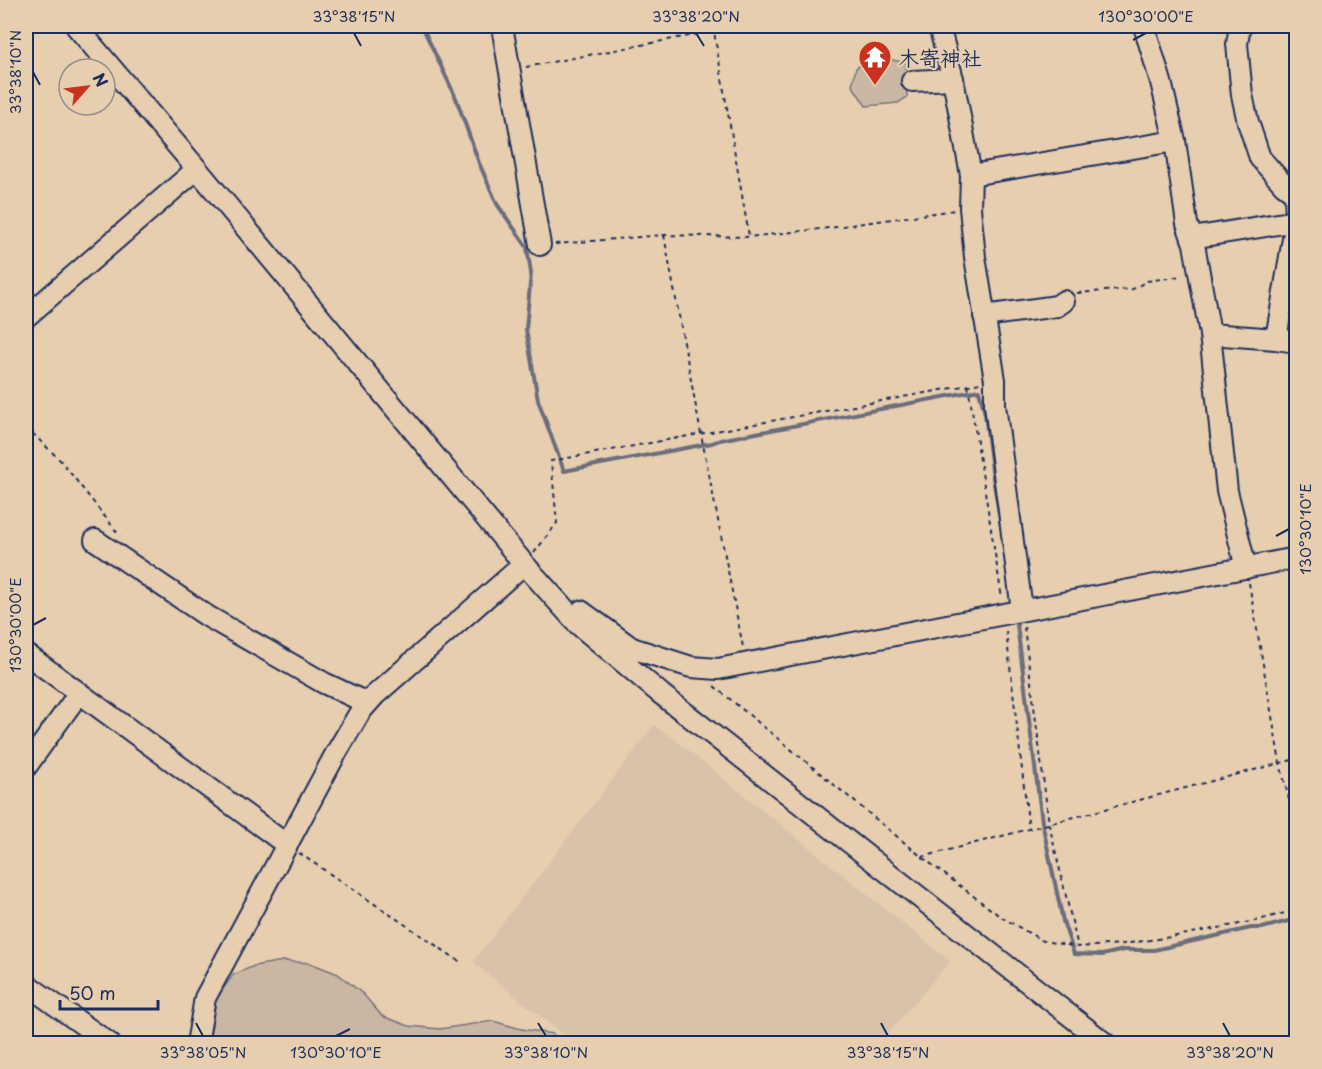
<svg xmlns="http://www.w3.org/2000/svg" width="1322" height="1069" viewBox="0 0 1322 1069" font-family="'Playpen Sans','Klee One',sans-serif">
  <style>
    .built { fill: #d8c2a9 }
    .green { fill: #cab7a3; stroke: #727380; stroke-width: 1.5 }
    .lines { fill: none; stroke-linecap: round; stroke-linejoin: round }
    .stream { stroke: #6b6d7e; stroke-width: 4 }
    .minor-casing { stroke: #1b2f5e; stroke-width: 24 }
    .path { stroke: #1b2f5e; stroke-width: 2; stroke-dasharray: 4.5 4.5; stroke-linecap: butt }
    .minor { stroke: #e7ceaf; stroke-width: 20 }
    .ticks { fill: none; stroke: #1b2f5e; stroke-width: 2 }
    .labels { text-anchor: middle; dominant-baseline: central; stroke-width: 4.5; stroke-linejoin: round; paint-order: stroke }
    .poi-label { font-size: 21px; font-weight: bold; fill: #1b2f5e; stroke: #e7ceaf; text-anchor: start }
    .neatline { fill: none; stroke: #1b2f5e; stroke-width: 2 }
    .ticks-label { font-size: 15px; text-anchor: middle; fill: #1b2f5e }
  </style>
  <rect width="100%" height="100%" fill="#e7ceaf"/>
  <filter id="ink" filterUnits="userSpaceOnUse"><feTurbulence type="fractalNoise" baseFrequency=".0167" numOctaves="2"/><feDisplacementMap in="SourceGraphic" scale="12" xChannelSelector="R" yChannelSelector="G"/><feConvolveMatrix kernelMatrix="1 2 1 2 8 2 1 2 1" color-interpolation-filters="sRGB"/></filter>
  <g filter="url(#ink)">
    <polygon class="built" points="654,725 674,739 950,961 880,1043 572,1043 571,1041 473,962"/>
    <g class="green">
      <polygon points="875,56 906,63 907,97 898,103 866,106 852,85 856,68"/>
      <polygon points="283,961 310,963 338,974 363,994 382,1016 409,1026 440,1029 493,1021 521,1029 553,1034 562,1043 209,1044 215,1000 233,975 254,966"/>
    </g>
    <g class="lines">
      <g class="stream">
        <polyline points="422,26 456,98 479,163 497,204 527,247 531,273 526,329 538,400 564,471 712,443 720,440 979,390 985,414 993,478 1003,536"/>
        <polyline points="1016,617 1042,822 1063,921 1074,954 1102,955 1124,950 1154,950 1251,928 1262,928 1296,919"/>
      </g>
      <defs>
        <g id="minor">
          <polyline points="76,26 197,169 524,564 578,624 661,694 1106,1044"/>
          <polyline points="502,26 540,245"/>
          <polyline points="939,26 953,79 971,175 970,208 975,257 995,380 995,405 1022,610"/>
          <polyline points="1144,26 1161,82 1175,141 1187,224 1194,244 1210,334 1227,491 1246,568"/>
          <polyline points="1240,26 1237,44 1242,95 1248,122 1260,158 1284,185 1295,193 1296,219"/>
          <polyline points="912,81 953,79"/>
          <polyline points="971,175 1175,141"/>
          <polyline points="1192,238 1296,221"/>
          <polyline points="984,316 1057,306 1064,301"/>
          <polyline points="26,317 197,169"/>
          <polyline points="1210,334 1276,339 1296,342"/>
          <polyline points="1276,339 1296,221"/>
          <polyline points="95,540 207,616 324,683 367,703"/>
          <polyline points="581,611 632,648 691,667 718,669 1296,558"/>
          <polyline points="26,654 287,845"/>
          <polyline points="26,767 79,693"/>
          <polyline points="26,984 110,1044"/>
          <polyline points="197,1044 205,998 335,755 360,712 375,695 524,564"/>
        </g>
      </defs>
      <use href="#minor" class="minor-casing"/>
      <g class="path">
        <polyline points="713,26 749,236"/>
        <polyline points="526,67 741,26"/>
        <polyline points="664,235 701,434 743,647"/>
        <polyline points="555,244 664,235 749,237 829,228 955,210"/>
        <polyline points="1077,293 1133,289 1147,281 1182,276"/>
        <polyline points="968,385 1002,598"/>
        <polyline points="26,427 61,461 120,536"/>
        <polyline points="534,553 557,523 551,461 980,383"/>
        <polyline points="1249,583 1280,763 1296,828"/>
        <polyline points="1024,627 1049,824 1078,947"/>
        <polyline points="1006,631 1029,830"/>
        <polyline points="714,686 922,857 1001,917 1043,941 1078,947 1123,944 1171,937 1255,921 1296,910"/>
        <polyline points="299,853 462,963"/>
        <polyline points="922,857 1296,759"/>
      </g>
      <use href="#minor" class="minor"/>
    </g>
  </g>
  <path class="ticks" d="M354,33L361,46M696,33L704,46M1133,40L1146,33M33,72L40,85M1276,536L1289,529M33,625L46,618M196,1023L203,1036M538,1023L546,1036M881,1023L888,1036M1223,1023L1230,1036M336,1036L350,1029"/>
  <defs>
    <symbol id="temple-pin" viewBox="-11 -11 22 30"><path d="M0 17L-7.5 6A9.5 9.5 0 1 1 7.5 6Z" fill="#c8321e" stroke="#e7ceaf"/><path d="M0-6L5-2H3V0L6.5 2.5H4V6H1.5V3h-3V6H-4V2.5H-6.5L-3 0V-2H-5Z" fill="#fff"/></symbol>
  </defs>
  <g fill-rule="evenodd">
    <use href="#temple-pin" x="856" y="38" width="38" height="52"/>
  </g>
  <g class="labels">
    <g class="poi-label">
      <text x="898" y="57">木寄神社</text>
    </g>
  </g>
  <rect width="1322" height="1069" fill="none" stroke="#e7ceaf" stroke-width="66"/>
  <g transform="translate(87 87) rotate(62)"><circle r="28" fill="#e7ceaf" stroke="#958e8f" stroke-width="1.5"/>
  <path d="M0-4.5L10 22L0 15L-10 22Z" fill="#c8321e"/>
  <text y="-9" font-size="16" font-weight="bold" text-anchor="middle" fill="#1b2f5e">N</text>
  </g>
  <path d="M60 1000v9h98v-9" fill="none" stroke="#1b2f5e" stroke-width="3"/>
  <text x="69" y="1000" font-size="18" fill="#1b2f5e" stroke="#e7ceaf" stroke-width="4.5" paint-order="stroke">50 m</text>
  <rect x="33" y="33" width="1256" height="1003" class="neatline"/>
  <g class="ticks-label">
    <text x="354" y="22">33°38'15"N</text>
    <text x="696" y="22">33°38'20"N</text>
    <text x="1146" y="22">130°30'00"E</text>
    <text transform="translate(16 72) rotate(-90)" y="5">33°38'10"N</text>
    <text transform="translate(1306 529) rotate(-90)" y="5">130°30'10"E</text>
    <text transform="translate(16 625) rotate(-90)" y="5">130°30'00"E</text>
    <text x="203" y="1058">33°38'05"N</text>
    <text x="336" y="1058">130°30'10"E</text>
    <text x="546" y="1058">33°38'10"N</text>
    <text x="888" y="1058">33°38'15"N</text>
    <text x="1230" y="1058">33°38'20"N</text>
  </g>
</svg>
